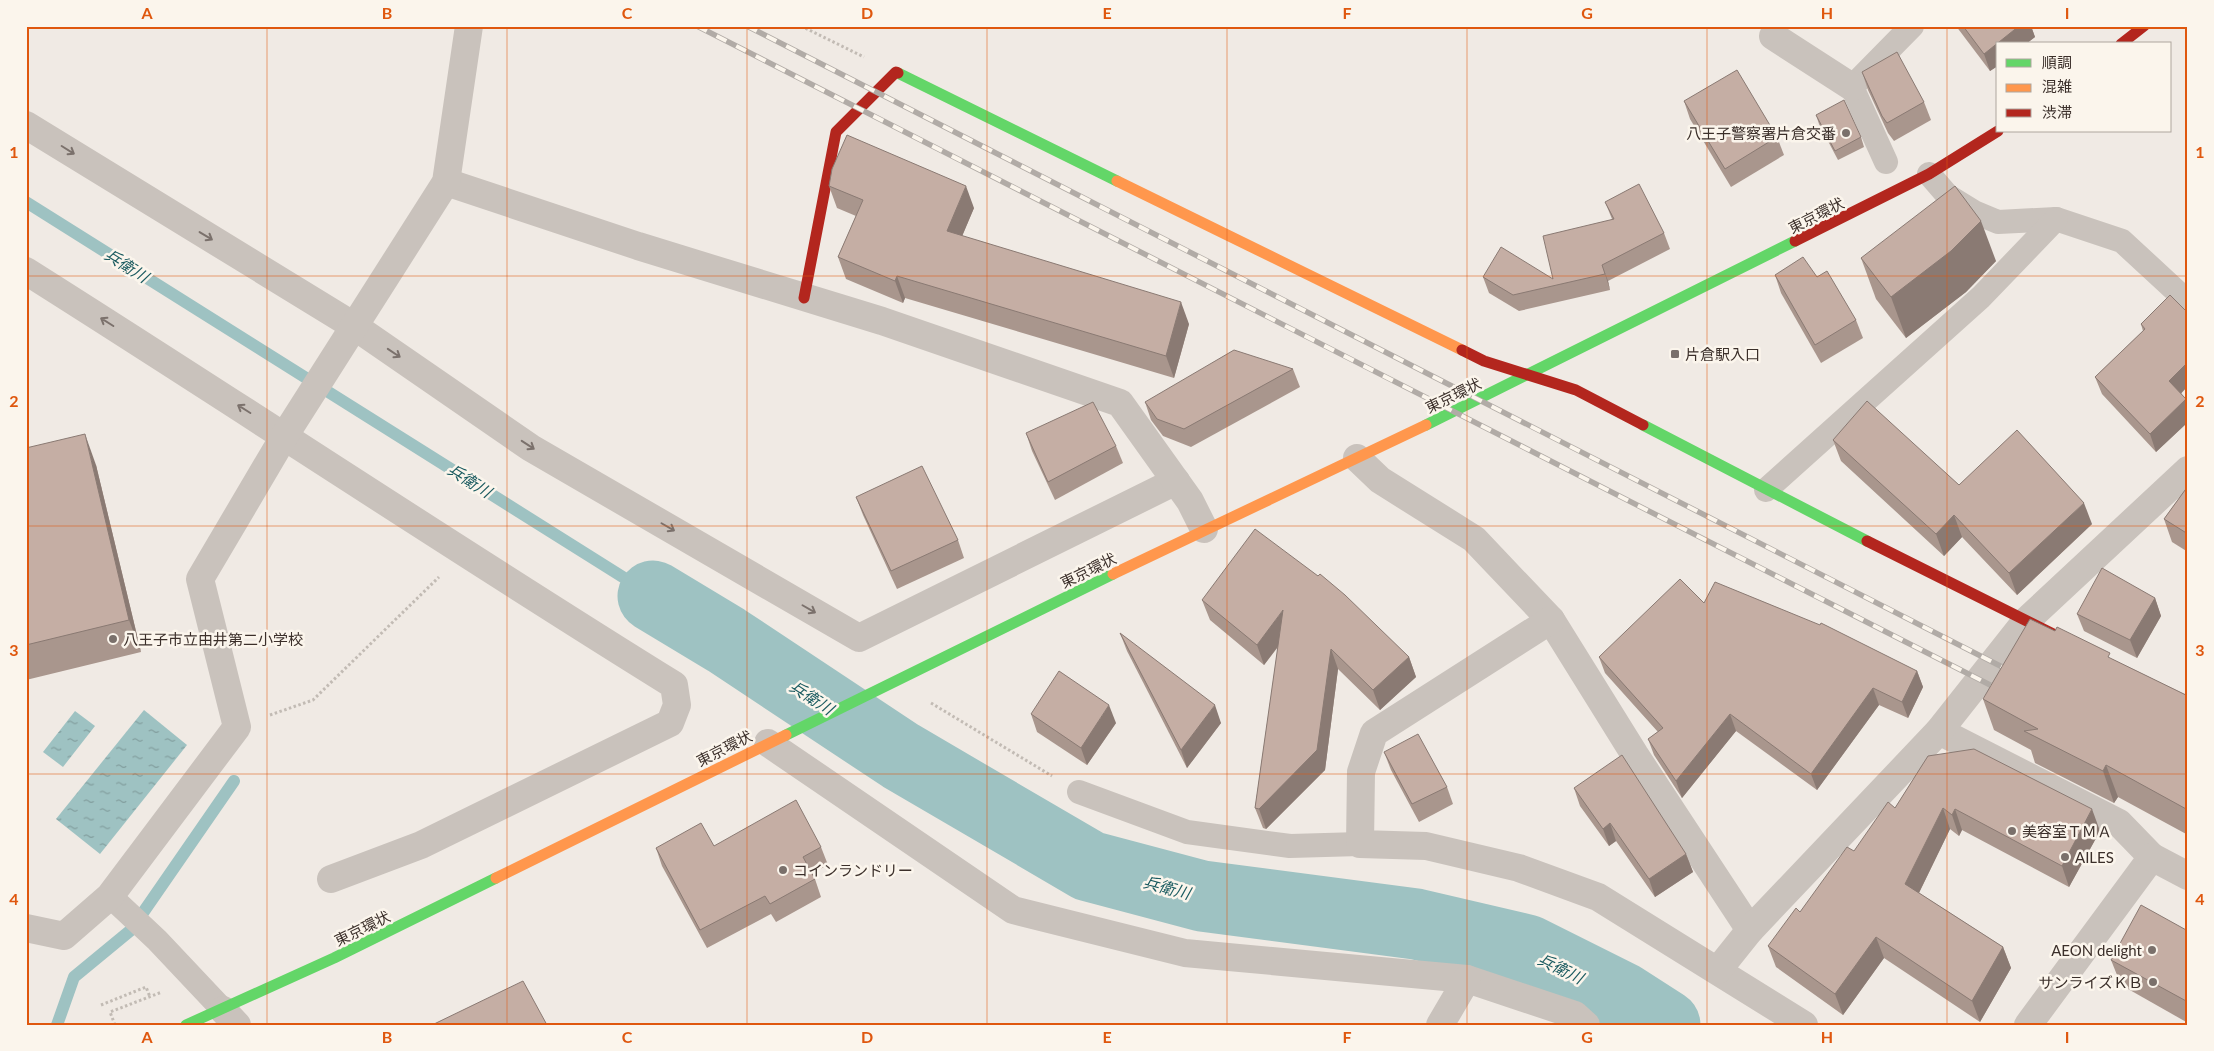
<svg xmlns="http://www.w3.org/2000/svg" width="2214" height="1051" viewBox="0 0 2214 1051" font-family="Lato,'Noto Sans JP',sans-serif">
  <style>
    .water { fill: url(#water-ripples) }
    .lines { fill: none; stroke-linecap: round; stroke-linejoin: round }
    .stream { stroke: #9ec2c2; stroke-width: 12 }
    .river { stroke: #9ec2c2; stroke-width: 71 }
    .path { stroke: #c2bbb4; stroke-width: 3; stroke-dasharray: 2.5 2.5; stroke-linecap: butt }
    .lane { stroke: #c9c2bc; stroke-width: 24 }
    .street { stroke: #c9c2bc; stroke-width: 28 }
    .fast { stroke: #63d668; stroke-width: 11 }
    .slow { stroke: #ff974d; stroke-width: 11 }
    .jam { stroke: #b3261e; stroke-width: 11 }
    .rail-casing { stroke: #b1aba6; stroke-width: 5.5 }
    .rail { stroke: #fbf5ec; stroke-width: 4; stroke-dasharray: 11; stroke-linecap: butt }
    .wall { fill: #a9968d }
    .shaded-wall { fill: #8a7a73 }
    .building { fill: #c5aea4; stroke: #8a7a73 }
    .oneway { stroke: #7b716c }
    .grid { fill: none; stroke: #df570e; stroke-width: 1; stroke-opacity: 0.55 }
    .poi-dot { fill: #7a706b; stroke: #fbf5ec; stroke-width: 2 }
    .labels { text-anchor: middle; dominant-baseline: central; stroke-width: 5; stroke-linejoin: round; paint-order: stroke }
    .poi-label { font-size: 15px; fill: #3b2f2a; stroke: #fbf5ec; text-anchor: start }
    .street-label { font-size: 15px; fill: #3b2f2a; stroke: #fbf5ec }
    .water-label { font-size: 16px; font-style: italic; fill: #1b5b60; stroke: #fbf5ec }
    .neatline { fill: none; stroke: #df570e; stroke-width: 2 }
    .grid-label { font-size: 16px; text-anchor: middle; font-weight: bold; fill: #df570e }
  </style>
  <defs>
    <pattern id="water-ripples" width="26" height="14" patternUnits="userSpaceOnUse" patternTransform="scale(1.25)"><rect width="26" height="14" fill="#9ec2c2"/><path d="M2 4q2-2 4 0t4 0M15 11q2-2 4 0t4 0" fill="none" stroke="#829e9e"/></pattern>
  </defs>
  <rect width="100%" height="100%" fill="#f0eae4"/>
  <g class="water">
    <polygon points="144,710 187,745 100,854 56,819"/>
    <polygon points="75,711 95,726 63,767 43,752"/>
  </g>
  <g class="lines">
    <g class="stream">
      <polyline points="26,202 653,596"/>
      <polyline points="57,1025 74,977 131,930 234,781"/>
    </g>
    <polyline class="river" points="653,596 726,640 901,756 1089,866 1202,896 1416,924 1527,950 1623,998 1665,1025"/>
    <g class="path">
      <polyline points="801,26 864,57"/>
      <polyline points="931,703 1052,776"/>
      <polyline points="270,715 313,700 439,577"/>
      <polyline points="101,1005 146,987 150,997"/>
      <polyline points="115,1025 110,1012 162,992"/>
    </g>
    <g class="lane">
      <polyline points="1886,162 1852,87 1912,26"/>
      <polyline points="1929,174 1948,196 1974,212 1998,222 2056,219 2122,241 2188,302"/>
      <polyline points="1766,490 1981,297 2056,219"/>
      <polyline points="1079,792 1187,832 1290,846 1360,844"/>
      <polyline points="110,896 157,940 223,1010"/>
    </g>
    <g class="street">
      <polyline points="1773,36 1852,87"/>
      <polyline points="26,125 354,326 531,448 859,638 1176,481"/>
      <polyline points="446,182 638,246 882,321 1120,403 1190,501 1204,529"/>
      <path d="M26,271C243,408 456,550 674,685L677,705L670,723L421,845L331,879"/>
      <polyline points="1357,458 1380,480 1474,539 1551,620 1635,755 1750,930"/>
      <polyline points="1551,620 1374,733 1361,772 1360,844 1426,846 1519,868 1598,897 1804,1025"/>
      <polyline points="1939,731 2119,823 2152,857 2028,1025"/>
      <polyline points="768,743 1013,910 1185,953 1467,979 1575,1015 1586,1025"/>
      <polyline points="2152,857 2188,876"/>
      <polyline points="26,928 64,936 110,896 237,727 200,579 285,435 446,182 469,26"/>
      <polyline points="1718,970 1750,930 1939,731 2026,621 2188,470"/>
      <polyline points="223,1010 237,1025"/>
      <polyline points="1440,1025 1467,979"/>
    </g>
    <g class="fast">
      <polyline points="898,73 1117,181"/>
      <polyline points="1426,425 1795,241"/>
      <polyline points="1643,425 1867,541"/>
      <polyline points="786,735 1113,574"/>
      <polyline points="186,1025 334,958 496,878"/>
    </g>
    <g class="slow">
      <polyline points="1117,181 1462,350"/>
      <polyline points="1113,574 1426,425"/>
      <polyline points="496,878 786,735"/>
    </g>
    <g class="jam">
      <polyline points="2121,44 2144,26"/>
      <polyline points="1795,241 1929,174 1998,131"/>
      <polyline points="804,298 836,132 896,72 898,73"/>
      <polyline points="1462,350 1484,361 1576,390 1643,425"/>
      <polyline points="1867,541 2061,638"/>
    </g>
    <defs>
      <g id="rail">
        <polyline points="697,26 2002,691"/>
        <polyline points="747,26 2014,673"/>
      </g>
    </defs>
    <use href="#rail" class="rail-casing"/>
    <use href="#rail" class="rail"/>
  </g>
  <g class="wall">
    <polygon points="1956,26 2031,26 2035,37 1990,71"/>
    <polygon points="1862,72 1924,102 1931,120 1894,141 1888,133 1868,90"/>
    <polygon points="1684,101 1777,137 1784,155 1731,187 1690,119"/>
    <polygon points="1816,115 1861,137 1864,147 1838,160 1819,124"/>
    <polygon points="829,186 974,208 962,236 1189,324 1174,378 905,298 903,303 846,279 838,257 856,216 837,208"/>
    <polygon points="1605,202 1664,233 1670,249 1608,281 1610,290 1519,311 1489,293 1483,277 1553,279 1612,219"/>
    <polygon points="1861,258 1996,261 1966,292 1906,338 1876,299"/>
    <polygon points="1775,275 1817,277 1856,320 1863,338 1821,363 1781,293"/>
    <polygon points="2170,295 2181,393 2188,403 2188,422 2156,452 2102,394 2095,377 2143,331 2141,324"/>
    <polygon points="1293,369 1300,387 1191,447 1163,436 1151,420 1145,402"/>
    <polygon points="1026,433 1116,446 1123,463 1055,500 1032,451"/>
    <polygon points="1833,440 1959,485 2092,524 2017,595 1962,537 1944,556 1841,461"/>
    <polygon points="26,448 96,465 141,652 26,680"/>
    <polygon points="2188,486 2188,552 2172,542 2164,519"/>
    <polygon points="856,497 958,540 964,558 897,589 863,515"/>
    <polygon points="2155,598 2161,616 2137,658 2084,631 2077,614"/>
    <polygon points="1202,600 1409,657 1416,677 1380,710 1338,669 1325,770 1266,829 1263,828 1255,808 1278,647 1264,665 1210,620"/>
    <polygon points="1704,603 1917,671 1923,687 1908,718 1879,705 1817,790 1736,731 1682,798 1654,755 1648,739 1658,732 1605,673 1599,657"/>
    <polygon points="1120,633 1221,723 1187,768 1127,651"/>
    <polygon points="2112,659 2188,696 2188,835 2118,797 2114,803 2035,763 2031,750 1994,730 1983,699"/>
    <polygon points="1031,714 1116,723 1087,765 1037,732"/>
    <polygon points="1384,752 1447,787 1453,804 1419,822 1391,770"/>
    <polygon points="1928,756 2100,831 2069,887 1962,830 1959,836 1950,829 1919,893 2003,947 2011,968 1980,1022 1884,958 1843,1015 1776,967 1768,946 1800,912 1854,851 1895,808"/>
    <polygon points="1574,788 1686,854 1693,872 1655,897 1616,841 1609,846 1580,806"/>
    <polygon points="714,846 821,847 828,865 812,873 815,879 821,897 776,922 771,914 707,948 662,866 656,848"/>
    <polygon points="2188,931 2188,1023 2121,985 2111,960"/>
  </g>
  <g class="shaded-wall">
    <polygon points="2019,26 2031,26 2035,37 2026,44 1998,44 1998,66 1990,71 1984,54"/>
    <polygon points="966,186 974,208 955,253 947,231"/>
    <polygon points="1981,221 1996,261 1966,292 1906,338 1891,297"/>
    <polygon points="1602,265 1608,281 1610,290 1605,274"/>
    <polygon points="897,276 905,298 903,303 895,281"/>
    <polygon points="1181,302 1189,324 1174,378 1166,356"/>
    <polygon points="2188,362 2188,386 2176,399 2169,381"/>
    <polygon points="2186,399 2188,403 2188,422 2156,452 2150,434"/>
    <polygon points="85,434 96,465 141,652 129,620"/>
    <polygon points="2084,503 2092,524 2017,595 2009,573"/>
    <polygon points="1954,515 1962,537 1944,556 1936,534"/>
    <polygon points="2155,598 2161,616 2137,658 2130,640"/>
    <polygon points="1283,610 1290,630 1264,665 1257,645"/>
    <polygon points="1331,649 1338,669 1325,770 1266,829 1259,809"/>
    <polygon points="1409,657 1416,677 1380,710 1373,690"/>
    <polygon points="1917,671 1923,687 1908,718 1902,702"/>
    <polygon points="1873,688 1879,705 1817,790 1811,774"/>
    <polygon points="1109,705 1116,723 1087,765 1081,748"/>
    <polygon points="1215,705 1221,723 1187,768 1181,750"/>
    <polygon points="1730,714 1736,731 1682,798 1676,781"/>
    <polygon points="2106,765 2118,797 2114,803 2103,771"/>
    <polygon points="1943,808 1950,829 1913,905 1905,884"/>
    <polygon points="1955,809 1962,830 1959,836 1952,815"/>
    <polygon points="2092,809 2100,831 2069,887 2062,866"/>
    <polygon points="1610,823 1616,841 1609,846 1603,829"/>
    <polygon points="1686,854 1693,872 1655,897 1649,879"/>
    <polygon points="1876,937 1884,958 1843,1015 1835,994"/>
    <polygon points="2003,947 2011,968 1980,1022 1972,1001"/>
  </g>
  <g class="building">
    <polygon points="1963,26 2019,26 1984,54"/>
    <polygon points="1897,52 1924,102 1887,123 1882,116 1862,72"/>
    <polygon points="1737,70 1777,137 1725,169 1684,101"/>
    <polygon points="1844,100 1861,137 1835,151 1816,115"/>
    <polygon points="847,135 966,186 947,231 1181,302 1166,356 897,276 895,281 838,257 863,200 829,186 832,169"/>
    <polygon points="1639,184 1664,233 1602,265 1605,274 1513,295 1483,277 1501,247 1553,279 1543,236 1614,219 1605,202"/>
    <polygon points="1955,186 1981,221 1951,251 1891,297 1861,258"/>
    <polygon points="1803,257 1817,277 1827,271 1856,320 1815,345 1775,275"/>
    <polygon points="2170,295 2188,313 2188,362 2169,381 2186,399 2150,434 2095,377 2145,329 2141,324"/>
    <polygon points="1234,350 1293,369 1184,429 1157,419 1145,402"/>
    <polygon points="1867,401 1959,485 2017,430 2084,503 2009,573 1954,515 1936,534 1833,440"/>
    <polygon points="1093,402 1116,446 1048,482 1026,433"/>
    <polygon points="85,434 129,620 26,645 26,448"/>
    <polygon points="922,466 958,540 891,571 856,497"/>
    <polygon points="2188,486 2188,534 2164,519"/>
    <polygon points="1255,529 1318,576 1320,574 1345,595 1409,657 1373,690 1331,649 1317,750 1259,809 1255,808 1283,610 1257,645 1202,600"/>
    <polygon points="2102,568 2155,598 2130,640 2077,614"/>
    <polygon points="1680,579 1704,603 1715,582 1820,625 1821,623 1917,671 1902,702 1873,688 1811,774 1730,714 1676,781 1648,739 1663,728 1599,657"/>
    <polygon points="2030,619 2055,631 2057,627 2110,653 2108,657 2188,696 2188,810 2106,765 2103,771 2024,731 2038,729 1983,699"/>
    <polygon points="1120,633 1215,705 1181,750"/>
    <polygon points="1059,671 1109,705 1081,748 1031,714"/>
    <polygon points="1418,734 1447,787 1412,804 1384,752"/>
    <polygon points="1974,749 2092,809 2062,866 1955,809 1952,815 1943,808 1905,884 2003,947 1972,1001 1876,937 1835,994 1768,946 1796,908 1800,912 1847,847 1854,851 1888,802 1895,808 1928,756"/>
    <polygon points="1622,755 1686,854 1649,879 1610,823 1603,829 1574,788"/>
    <polygon points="796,800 821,847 803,857 815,879 770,904 765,896 700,930 656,848 701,823 714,846"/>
    <polygon points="2141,905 2188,931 2188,1002 2111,960"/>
    <polygon points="523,981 547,1025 432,1025"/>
  </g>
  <defs><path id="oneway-shaft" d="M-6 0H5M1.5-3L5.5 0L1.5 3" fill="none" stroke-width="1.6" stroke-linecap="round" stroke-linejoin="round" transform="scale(1.25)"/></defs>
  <g class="oneway">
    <use href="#oneway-shaft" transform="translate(68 150) rotate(32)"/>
    <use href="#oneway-shaft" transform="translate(206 236) rotate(31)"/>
    <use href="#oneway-shaft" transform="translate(107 322) rotate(-148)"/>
    <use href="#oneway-shaft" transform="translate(394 353) rotate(34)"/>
    <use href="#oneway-shaft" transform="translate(244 409) rotate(-148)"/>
    <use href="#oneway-shaft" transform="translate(528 445) rotate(33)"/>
    <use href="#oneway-shaft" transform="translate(668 527) rotate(30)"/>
    <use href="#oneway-shaft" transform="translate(809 609) rotate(30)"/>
  </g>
  <path class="grid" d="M267,26V1025M507,26V1025M747,26V1025M987,26V1025M1227,26V1025M1467,26V1025M1707,26V1025M1947,26V1025M26,276H2188M26,526H2188M26,774H2188"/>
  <g class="poi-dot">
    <circle cx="1846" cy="133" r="5"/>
    <rect x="1670" y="349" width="10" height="10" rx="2.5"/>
    <circle cx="113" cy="639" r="5"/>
    <circle cx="2012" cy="831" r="5"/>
    <circle cx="2065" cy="857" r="5"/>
    <circle cx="783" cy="870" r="5"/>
    <circle cx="2152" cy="950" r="5"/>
    <circle cx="2153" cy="982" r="5"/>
  </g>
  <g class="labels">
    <g class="poi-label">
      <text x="1836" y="133" text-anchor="end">八王子警察署片倉交番</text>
      <text x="1685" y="354">片倉駅入口</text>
      <text x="123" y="639">八王子市立由井第二小学校</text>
      <text x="2022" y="831">美容室ＴＭＡ</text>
      <text x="2075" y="857">AILES</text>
      <text x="793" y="870">コインランドリー</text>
      <text x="2142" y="950" text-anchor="end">AEON delight</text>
      <text x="2143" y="982" text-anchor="end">サンライズＫＢ</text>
    </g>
    <g class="street-label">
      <text transform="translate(1816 215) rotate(-27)">東京環状</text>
      <text transform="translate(1453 395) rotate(-26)">東京環状</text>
      <text transform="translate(1088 570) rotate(-26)">東京環状</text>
      <text transform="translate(724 748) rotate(-27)">東京環状</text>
      <text transform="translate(362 928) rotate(-26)">東京環状</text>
    </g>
    <g class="water-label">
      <text transform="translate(127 265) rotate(32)">兵衛川</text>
      <text transform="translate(470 480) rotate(32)">兵衛川</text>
      <text transform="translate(812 697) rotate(33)">兵衛川</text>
      <text transform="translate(1167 887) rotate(15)">兵衛川</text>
      <text transform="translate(1561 968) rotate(26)">兵衛川</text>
    </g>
  </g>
  <rect width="2214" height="1051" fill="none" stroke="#fbf5ec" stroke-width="55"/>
  <rect x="1996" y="42" width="175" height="90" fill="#fbf5ec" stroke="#aea69e"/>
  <rect x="2006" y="59" width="25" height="8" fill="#63d668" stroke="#aea69e"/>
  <text x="2042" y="68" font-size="15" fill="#3b2f2a">順調</text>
  <rect x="2006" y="84" width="25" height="8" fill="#ff974d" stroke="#aea69e"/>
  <text x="2042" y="92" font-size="15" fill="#3b2f2a">混雑</text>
  <rect x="2006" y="109" width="25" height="8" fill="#b3261e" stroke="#aea69e"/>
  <text x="2042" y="118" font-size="15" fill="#3b2f2a">渋滞</text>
  <rect x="28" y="28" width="2158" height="996" class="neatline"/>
  <g class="grid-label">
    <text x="147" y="19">A</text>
    <text x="387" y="19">B</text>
    <text x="627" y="19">C</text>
    <text x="867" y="19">D</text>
    <text x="1107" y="19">E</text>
    <text x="1347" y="19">F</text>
    <text x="1587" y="19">G</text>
    <text x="1827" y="19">H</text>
    <text x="2067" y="19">I</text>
    <text x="14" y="158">1</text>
    <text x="2200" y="158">1</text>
    <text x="14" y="407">2</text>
    <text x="2200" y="407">2</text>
    <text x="14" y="656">3</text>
    <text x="2200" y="656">3</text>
    <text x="14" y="905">4</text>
    <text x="2200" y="905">4</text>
    <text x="147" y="1043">A</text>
    <text x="387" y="1043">B</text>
    <text x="627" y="1043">C</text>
    <text x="867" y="1043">D</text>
    <text x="1107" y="1043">E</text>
    <text x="1347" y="1043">F</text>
    <text x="1587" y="1043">G</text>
    <text x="1827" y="1043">H</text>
    <text x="2067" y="1043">I</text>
  </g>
</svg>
